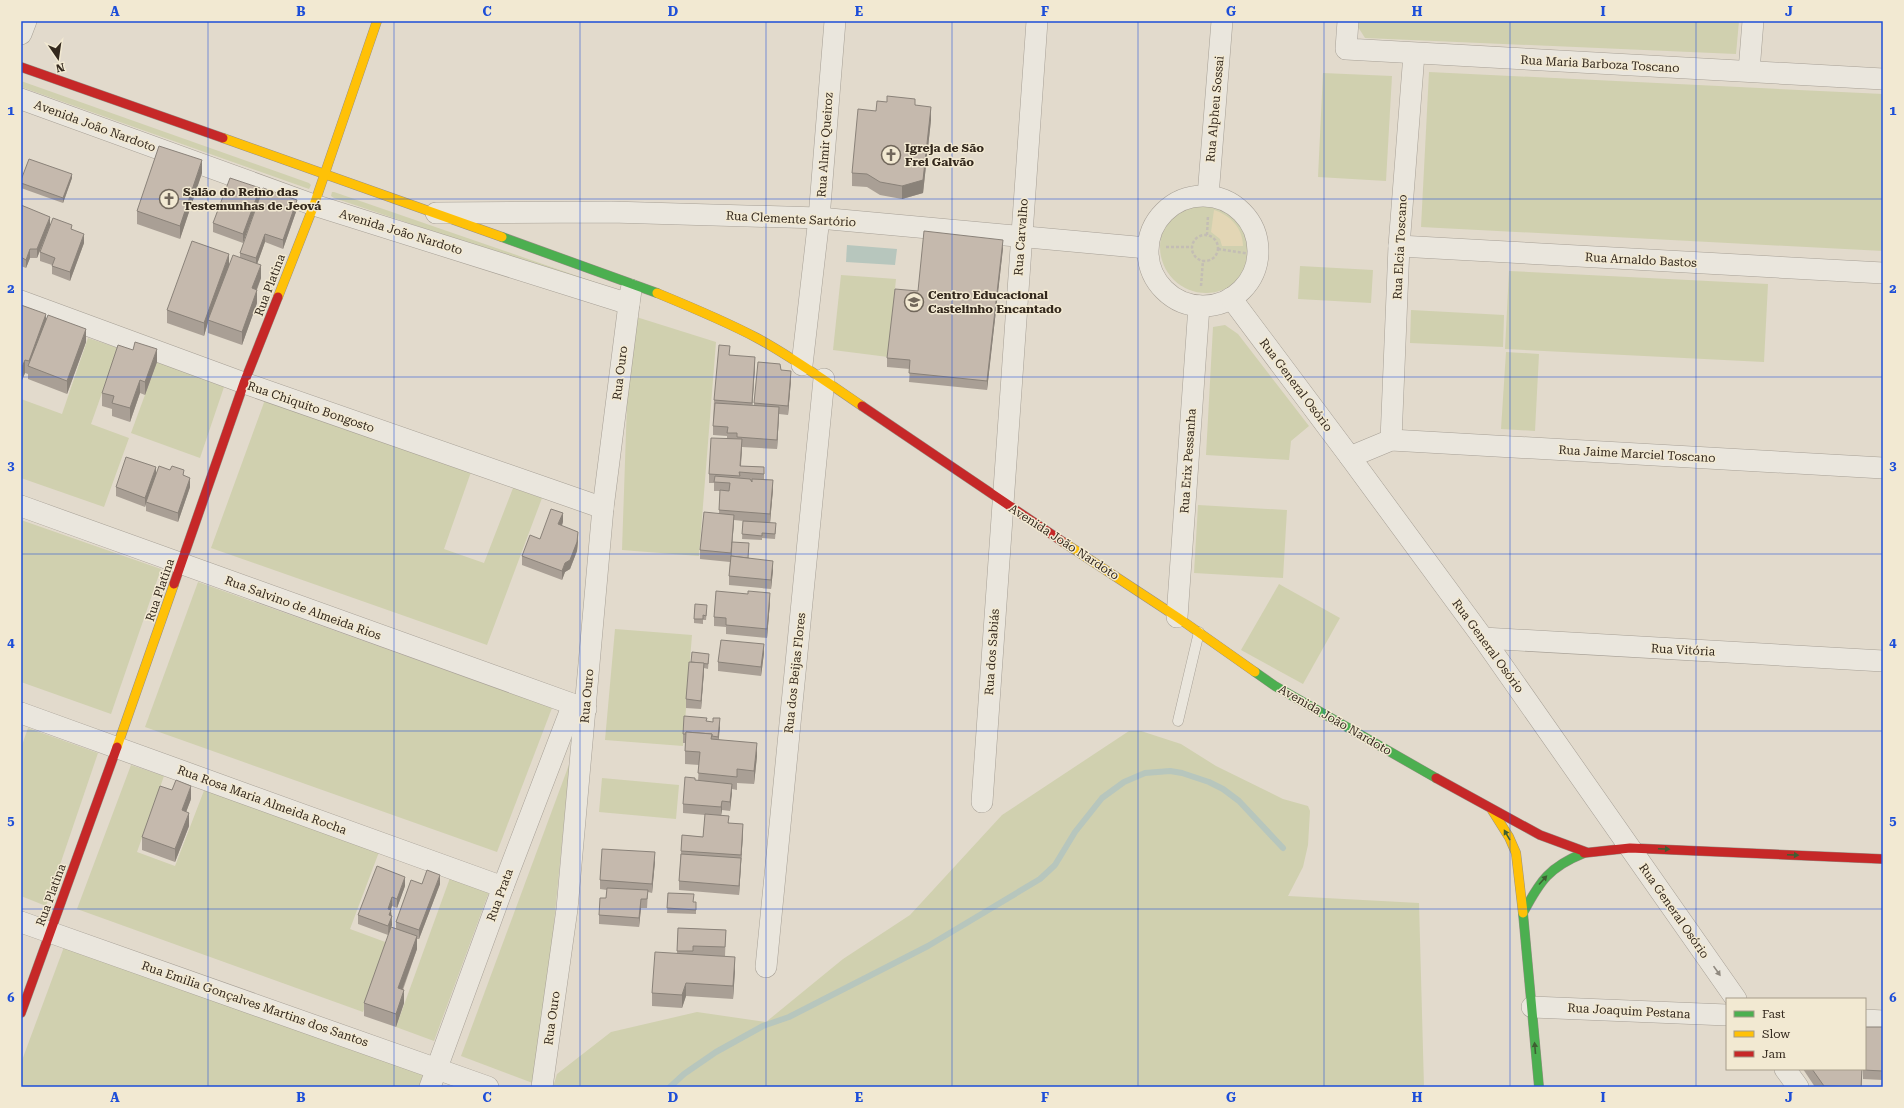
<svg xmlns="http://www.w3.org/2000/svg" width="1904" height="1108" viewBox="0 0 1904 1108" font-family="'Roboto Serif',serif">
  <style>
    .green { fill: #d0d0af }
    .sand { fill: #e3d6b5 }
    .water { fill: #b7c6bd }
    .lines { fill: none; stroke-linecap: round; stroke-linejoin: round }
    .stream { stroke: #b7c6bd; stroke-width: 6 }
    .lane-casing { stroke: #a7a096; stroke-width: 11 }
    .street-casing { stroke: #a7a096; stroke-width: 22 }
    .fast-casing { stroke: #978f85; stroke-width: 10 }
    .slow-casing { stroke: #978f85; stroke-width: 10 }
    .jam-casing { stroke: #978f85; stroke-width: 10 }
    .path { stroke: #c3bdb4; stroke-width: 2.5; stroke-dasharray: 3 2; stroke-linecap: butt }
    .lane { stroke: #eae6dd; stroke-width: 10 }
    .street { stroke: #eae6dd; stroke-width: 21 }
    .fast { stroke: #4caf50; stroke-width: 9 }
    .slow { stroke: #ffc107; stroke-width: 9 }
    .jam { stroke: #c62828; stroke-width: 9 }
    .wall { fill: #a99f95 }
    .shaded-wall { fill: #8a8279 }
    .building { fill: #c5b9ad; stroke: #8a8279 }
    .oneway { fill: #3e5f32 }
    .oneway2 { fill: #8f887e }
    .grid { fill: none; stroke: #1d4ed8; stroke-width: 1; stroke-opacity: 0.55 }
    .labels { text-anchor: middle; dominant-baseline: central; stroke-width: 3; stroke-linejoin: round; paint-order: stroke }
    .street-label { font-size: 12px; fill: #34291e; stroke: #f2e9d2 }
    .poi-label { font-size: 12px; font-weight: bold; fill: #34291e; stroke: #f2e9d2; text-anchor: start }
    .neatline { fill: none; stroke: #1d4ed8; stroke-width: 1.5 }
    .grid-label { font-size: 13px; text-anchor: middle; font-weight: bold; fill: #1d4ed8 }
  </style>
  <rect width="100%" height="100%" fill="#e2dacc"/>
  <g class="green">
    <polygon points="1359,21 1739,21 1736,54 1365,38 1358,27"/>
    <polygon points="1429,72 1883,94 1883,251 1421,227"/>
    <polygon points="1323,73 1392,76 1386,181 1318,177"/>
    <polygon points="21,81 309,183 311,185 309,189 21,87"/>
    <polygon points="332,192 334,192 615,289 613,292 334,198 331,196"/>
    <circle cx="1206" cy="247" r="46"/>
    <polygon points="1300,266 1373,270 1371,303 1298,299"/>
    <polygon points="1509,271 1768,284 1764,362 1505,349"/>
    <polygon points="841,275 896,279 888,357 833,350"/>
    <polygon points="1411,310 1504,315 1503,347 1410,343"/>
    <polygon points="630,315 716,342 699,556 622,550"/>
    <polygon points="1225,325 1238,334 1309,426 1291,441 1289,460 1206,455 1213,327"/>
    <polygon points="88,338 118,348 91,424 129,438 104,507 21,478 21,399 62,414"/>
    <polygon points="1506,352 1539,354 1535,431 1501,429"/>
    <polygon points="157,362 224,387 200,458 131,433"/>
    <polygon points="266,397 471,472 444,549 484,563 513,488 542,498 487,645 211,548"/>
    <polygon points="1198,505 1287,510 1283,578 1194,573"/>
    <polygon points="21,520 161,569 111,714 21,682"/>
    <polygon points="198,582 552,708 497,852 145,727"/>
    <polygon points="1279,584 1340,618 1303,684 1241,650"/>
    <polygon points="615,629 692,635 683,746 605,740"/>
    <polygon points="28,728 98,753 46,906 21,896 21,748"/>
    <polygon points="1129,731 1141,731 1181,744 1216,766 1283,799 1308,806 1310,811 1308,845 1303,867 1288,896 1419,903 1424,1087 553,1087 557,1074 611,1032 697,1012 766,1022 843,959 910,915 1002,815"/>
    <polygon points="570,762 538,1085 461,1056"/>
    <polygon points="131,765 164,776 137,852 175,866 205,788 379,852 350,929 388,943 363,1012 77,909"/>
    <polygon points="602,778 679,785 676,819 599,812"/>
    <polygon points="450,878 489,892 434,1041 396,1027"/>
    <polygon points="64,947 423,1074 419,1087 21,1087 21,1063"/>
  </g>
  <path class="sand" d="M1214,210C1230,215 1243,228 1243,246H1222L1220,239L1211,232Z"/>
  <polygon class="water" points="847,245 897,249 895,265 846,262"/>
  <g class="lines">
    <polyline class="stream" points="670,1087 684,1074 716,1052 763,1026 789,1017 928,946 1040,879 1055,865 1075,832 1102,798 1124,782 1145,773 1170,771 1182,773 1209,782 1223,789 1239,801 1283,848"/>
    <defs>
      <polyline id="lane" points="1178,721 1199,632"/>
      <g id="street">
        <polyline points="1348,21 1346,49 1883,79"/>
        <polyline points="21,34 26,21"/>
        <polyline points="1749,71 1753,21"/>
        <polyline points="21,99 314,205 629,304 631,290"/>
        <circle cx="1203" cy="251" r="55"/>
        <polyline points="1208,196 1222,21"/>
        <polyline points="436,213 611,212 819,218 1147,248"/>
        <polyline points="1399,246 1883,273"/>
        <polyline points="1231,298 1350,457 1483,638 1736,999"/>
        <polyline points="21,301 244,383 603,508"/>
        <polyline points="802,365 819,218 835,21"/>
        <polyline points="1391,440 1399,246 1414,54"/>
        <polyline points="1350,457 1391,440 1883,468"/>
        <polyline points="21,506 586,709"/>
        <polyline points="1177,617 1199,306"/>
        <polyline points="1483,638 1883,661"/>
        <polyline points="21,713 503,887"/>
        <polyline points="982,802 1037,21"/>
        <polyline points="21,922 488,1087"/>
        <polyline points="766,967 824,379"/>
        <polyline points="1532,1007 1727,1015"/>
        <polyline points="1865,1020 1883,1021"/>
        <polyline points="1785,1069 1798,1087"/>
        <polyline points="430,1087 503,887 573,704"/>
        <polyline points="542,1087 567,909 603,508 629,304"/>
      </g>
      <g id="fast">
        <polyline points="502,237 657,293"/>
        <polyline points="1255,672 1275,686 1436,778"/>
        <path d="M1539,1087L1523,913C1540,881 1549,867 1584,853"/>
      </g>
      <g id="slow">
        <polyline points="223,138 502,237"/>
        <path d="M657,293C691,307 725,321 757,338C794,358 828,383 862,406"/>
        <polyline points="278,297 314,205 377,21"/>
        <polyline points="1063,542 1177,617 1255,672"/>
        <polyline points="117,747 174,584"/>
        <polyline points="1492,810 1509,837 1516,853 1523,913"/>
      </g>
      <g id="jam">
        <polyline points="21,67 223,138"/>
        <polyline points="862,406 1063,542"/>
        <polyline points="174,584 244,383 278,297"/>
        <polyline points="1436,778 1540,835 1586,852"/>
        <polyline points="1584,853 1630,848 1883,859"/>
        <polyline points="21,1013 117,747"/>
      </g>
    </defs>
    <use href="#lane" class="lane-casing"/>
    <use href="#street" class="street-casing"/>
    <use href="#fast" class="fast-casing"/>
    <use href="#slow" class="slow-casing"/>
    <use href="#jam" class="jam-casing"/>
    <g class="path">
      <polyline points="1207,235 1208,215"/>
      <circle cx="1205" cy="248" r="13"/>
      <polyline points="1166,247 1192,247"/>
      <polyline points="1218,249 1258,255"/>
      <polyline points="1201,286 1203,260"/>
    </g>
    <use href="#lane" class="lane"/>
    <use href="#street" class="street"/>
    <use href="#fast" class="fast"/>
    <use href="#slow" class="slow"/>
    <use href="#jam" class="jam"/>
  </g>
  <g class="wall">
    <polygon points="915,105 931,120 923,193 902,199 880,195 867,187 852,186 852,173 876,111"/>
    <polygon points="202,173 180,239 137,224 137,211"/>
    <polygon points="72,178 63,203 21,188 21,180"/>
    <polygon points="260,188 243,243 213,232 213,223"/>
    <polygon points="21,205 50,225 72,229 84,243 70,281 52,274 52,265 40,261 40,252 48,231 37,258 30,258 26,268 21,266"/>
    <polygon points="297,209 283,249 265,242 257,264 261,278 257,290 257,303 242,345 208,333 208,322 204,336 167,323 167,310 229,267 240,257 240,253"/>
    <polygon points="1003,248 987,390 909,382 910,369 887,367 887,358 918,291"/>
    <polygon points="21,305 46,318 86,342 67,394 28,379 28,374 25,373 22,380 21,380"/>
    <polygon points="730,355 755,366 752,405 754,405 754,403 781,370 791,380 788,415 779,414 777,449 742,447 741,466 764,467 764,480 773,489 770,523 776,528 775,539 762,538 762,540 742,539 743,521 734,520 732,542 749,558 773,570 771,589 729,585 729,576 730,562 700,559 700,550 719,513 720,491 714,491 714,483 709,483 709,474 727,439 727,436 713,435 713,426 714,400"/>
    <polygon points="157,362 145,395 140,393 130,422 112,416 112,409 102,406 102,393"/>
    <polygon points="156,475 184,475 190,487 178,522 146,511 146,504 145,507 116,496 116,487"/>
    <polygon points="563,522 562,526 578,541 577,551 570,569 565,572 562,580 522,565 522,556 540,539"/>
    <polygon points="770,602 767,638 726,634 726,627 714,626 714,617"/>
    <polygon points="707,609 706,620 703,620 703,624 694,623 694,619"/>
    <polygon points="764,653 761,676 718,671 718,662"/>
    <polygon points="709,658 708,669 704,668 701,709 686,708 686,699 691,662"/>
    <polygon points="707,721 720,727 718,739 757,756 754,784 737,783 737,790 732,789 730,811 722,810 721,815 729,823 743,833 739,895 679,890 679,881 682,835 703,837 705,815 683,813 683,804 695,780 698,781 699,765 685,764 685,743 683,743 683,734"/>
    <polygon points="191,799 186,812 189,826 175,862 142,850 142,837"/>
    <polygon points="655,861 652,893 648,892 647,908 641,908 639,927 599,924 599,915 606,898 607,890 600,889 600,880"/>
    <polygon points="422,884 440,884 419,939 417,939 417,949 403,990 404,1003 396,1027 364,1016 364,1003 396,929 396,922"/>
    <polygon points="405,886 397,908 392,906 391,910 392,925 388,935 358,924 358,915"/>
    <polygon points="668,893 693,902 696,902 696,914 667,913"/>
    <polygon points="678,928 726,930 725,956 714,956 735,970 733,999 686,996 682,1008 652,1006 652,993 677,953"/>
    <polygon points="1883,1027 1883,1087 1883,1080 1863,1079 1863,1069"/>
    <polygon points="1803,1069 1862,1069 1862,1087 1815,1087"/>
  </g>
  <g class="shaded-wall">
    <polygon points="931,107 931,120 923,193 902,199 902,186"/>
    <polygon points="202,160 202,173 180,239 180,226"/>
    <polygon points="72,174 72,178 63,203 63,198"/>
    <polygon points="260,188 260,197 243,243 243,234"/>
    <polygon points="297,200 297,209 283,249 283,240"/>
    <polygon points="50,217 50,225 37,258 37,249"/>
    <polygon points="84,234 84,243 70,281 70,272"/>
    <polygon points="265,234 265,242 256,267 256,258"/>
    <polygon points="1003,240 1003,248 987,390 987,381"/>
    <polygon points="30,249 30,258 26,268 26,260"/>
    <polygon points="229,254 229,267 208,320 208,322 204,336 204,323"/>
    <polygon points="261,265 261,278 252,301 252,288"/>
    <polygon points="257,290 257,303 242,345 242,332"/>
    <polygon points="46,314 46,327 29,367 29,361"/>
    <polygon points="86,329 86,342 67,394 67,381"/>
    <polygon points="157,349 157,362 145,395 145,382"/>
    <polygon points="755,357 755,366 752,412 752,403"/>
    <polygon points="25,360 25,373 22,380 22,367"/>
    <polygon points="791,371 791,380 788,415 788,406"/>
    <polygon points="140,380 140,393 130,422 130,408"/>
    <polygon points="779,407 779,416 777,449 777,440"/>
    <polygon points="742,439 742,448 740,475 740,466"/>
    <polygon points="156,467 156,476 146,502 145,507 145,498"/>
    <polygon points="190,478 190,487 178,522 178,513"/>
    <polygon points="773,480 773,489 770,523 770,514"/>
    <polygon points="563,513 563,522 558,533 558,524"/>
    <polygon points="734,515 734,523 731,557 731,553"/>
    <polygon points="578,532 578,541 577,551 570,569 565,572 562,580 562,571"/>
    <polygon points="773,561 773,570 771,589 771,580"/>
    <polygon points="770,593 770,602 767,638 767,629"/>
    <polygon points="764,644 764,653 761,676 761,667"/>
    <polygon points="704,663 704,672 701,709 701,701"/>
    <polygon points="720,718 720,727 718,746 718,737"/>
    <polygon points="757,743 757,756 754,784 754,771"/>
    <polygon points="732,784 732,793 730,811 730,802"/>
    <polygon points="191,786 191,799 182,823 182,810"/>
    <polygon points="722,801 722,810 721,816 721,807"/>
    <polygon points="189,813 189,826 175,862 175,849"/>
    <polygon points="743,824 743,833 739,895 739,886"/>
    <polygon points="655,852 655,861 652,893 652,884"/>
    <polygon points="440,875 440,884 419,939 419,930"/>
    <polygon points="405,877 405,886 397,908 397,899"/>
    <polygon points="392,897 392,906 388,917 388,909"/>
    <polygon points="641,899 641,908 639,927 639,918"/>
    <polygon points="391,910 392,925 388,935 389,915"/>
    <polygon points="417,936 417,949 398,1001 398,988"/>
    <polygon points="735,957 735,970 733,999 733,986"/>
    <polygon points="686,983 686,996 682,1008 682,995"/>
    <polygon points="404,990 404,1003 396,1027 396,1014"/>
  </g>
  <g class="building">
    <polygon points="887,96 915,99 915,105 931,107 923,180 902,186 880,182 867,174 852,173 858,109 876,111 877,101 887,102"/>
    <polygon points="159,146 202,160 180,226 137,211"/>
    <polygon points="29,159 72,174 63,198 21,183 21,180"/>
    <polygon points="230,178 260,188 243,234 213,223"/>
    <polygon points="263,188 297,200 283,240 265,234 256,258 240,253"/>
    <polygon points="21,205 50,217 37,249 30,249 26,260 21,257"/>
    <polygon points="53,218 72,225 71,229 84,234 70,272 52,266 55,258 40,252"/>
    <polygon points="924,231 1003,240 987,381 909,373 910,360 887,358 895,289 918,291"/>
    <polygon points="192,241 229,254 204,323 167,310"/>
    <polygon points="233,255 261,265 252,288 257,290 242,332 208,320"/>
    <polygon points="21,305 46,314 29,361 25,360 22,367 21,367"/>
    <polygon points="48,315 86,329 67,381 28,366"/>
    <polygon points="135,342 157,349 145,382 140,380 130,408 112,403 114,396 102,393 118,345 133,350"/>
    <polygon points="719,345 730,346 729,355 755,357 752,403 714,400"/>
    <polygon points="758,362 780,364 781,370 791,371 788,406 754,403"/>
    <polygon points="715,403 779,407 777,440 737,437 737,433 727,433 728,427 713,426"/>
    <polygon points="711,438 742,439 740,466 764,467 764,474 739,472 740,476 709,474"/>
    <polygon points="126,457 156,467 145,498 116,487"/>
    <polygon points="159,466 170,470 172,466 184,470 183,475 190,478 178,513 146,502"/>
    <polygon points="715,476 750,479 752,482 752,479 773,480 770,514 719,510 720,490 729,491 730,483 714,482"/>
    <polygon points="551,509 563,513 558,524 578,532 577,542 570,560 565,563 562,571 522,556 530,535 540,539"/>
    <polygon points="704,512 734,515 731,553 700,550"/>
    <polygon points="743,521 776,523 775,534 762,533 762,536 742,534"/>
    <polygon points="732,542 749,543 748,558 731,556 731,557"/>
    <polygon points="731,556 773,561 771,580 729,576"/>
    <polygon points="716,591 748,594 748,591 770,593 767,629 726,625 726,618 714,617"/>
    <polygon points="695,604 707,605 706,616 703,615 703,619 694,619"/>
    <polygon points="721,640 764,644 761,667 718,662"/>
    <polygon points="692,652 709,654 708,664 691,662"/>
    <polygon points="689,662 704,663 701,701 686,699"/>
    <polygon points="684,716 707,718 706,721 713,722 713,718 720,718 718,737 712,736 712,734 686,732 686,734 683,734"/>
    <polygon points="686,732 712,734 711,739 757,743 754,771 737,769 737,777 698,773 700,752 685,751"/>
    <polygon points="685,777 695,778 695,780 732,784 730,802 722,801 721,807 683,804"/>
    <polygon points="176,780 191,786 182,810 189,813 175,849 142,837 160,786 172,790"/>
    <polygon points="705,814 729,816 728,823 743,824 741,855 681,851 682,835 703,837"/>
    <polygon points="602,849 655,852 652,884 600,880"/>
    <polygon points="681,854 741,858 739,886 679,881"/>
    <polygon points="377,866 405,877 397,899 392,897 388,909 391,910 389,915 392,916 388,926 358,915"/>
    <polygon points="427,870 440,875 419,930 396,922 411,880 422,884"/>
    <polygon points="607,888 648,890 647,899 641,899 639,918 599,915 600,898 606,898"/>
    <polygon points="668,893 694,894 693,902 696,902 696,910 667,908"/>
    <polygon points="391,927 417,936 398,988 404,990 396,1014 364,1003"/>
    <polygon points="678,928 726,930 725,947 693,946 693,951 677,951"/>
    <polygon points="655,952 735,957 733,986 686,983 682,995 652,993"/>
    <polygon points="1865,1027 1883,1027 1883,1071 1863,1070 1863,1069 1865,1069"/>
    <polygon points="1812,1069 1862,1069 1861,1087 1824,1086"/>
    <polygon points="1883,1072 1883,1087 1882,1087"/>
  </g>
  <defs><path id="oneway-solid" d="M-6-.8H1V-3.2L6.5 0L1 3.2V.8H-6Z"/></defs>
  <g class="oneway">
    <use href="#oneway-solid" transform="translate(1507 835) rotate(-120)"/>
    <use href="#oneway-solid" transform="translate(1664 849) rotate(3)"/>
    <use href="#oneway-solid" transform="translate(1793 855) rotate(3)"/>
    <use href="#oneway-solid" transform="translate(1543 880) rotate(-48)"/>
    <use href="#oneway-solid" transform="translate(1535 1048) rotate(-95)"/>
  </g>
  <use class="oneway2" href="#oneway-solid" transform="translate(1717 971) rotate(55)"/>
  <path class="grid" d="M208,21V1087M394,21V1087M580,21V1087M766,21V1087M952,21V1087M1138,21V1087M1324,21V1087M1510,21V1087M1696,21V1087M21,199H1883M21,377H1883M21,554H1883M21,731H1883M21,909H1883"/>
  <defs>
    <symbol id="church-ring" viewBox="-11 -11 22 22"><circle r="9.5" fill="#f2e9d2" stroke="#71675b" stroke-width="1.5"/><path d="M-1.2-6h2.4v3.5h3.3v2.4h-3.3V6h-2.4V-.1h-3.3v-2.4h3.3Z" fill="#71675b"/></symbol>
    <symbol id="school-ring" viewBox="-11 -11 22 22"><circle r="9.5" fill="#f2e9d2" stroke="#71675b" stroke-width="1.5"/><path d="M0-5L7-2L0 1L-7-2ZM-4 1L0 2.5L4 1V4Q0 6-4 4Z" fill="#71675b"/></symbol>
  </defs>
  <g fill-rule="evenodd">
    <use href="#church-ring" x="880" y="144" width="22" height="22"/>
    <use href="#church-ring" x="158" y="188" width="22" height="22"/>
    <use href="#school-ring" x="903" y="291" width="22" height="22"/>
  </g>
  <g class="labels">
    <g class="street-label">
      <text transform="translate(1600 64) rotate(3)">Rua Maria Barboza Toscano</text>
      <text transform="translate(1215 109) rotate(-85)">Rua Alpheu Sossai</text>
      <text transform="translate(95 126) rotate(20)">Avenida João Nardoto</text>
      <text transform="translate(825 145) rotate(-86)">Rua Almir Queiroz</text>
      <text transform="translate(791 219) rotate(3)">Rua Clemente Sartório</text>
      <text transform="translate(401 232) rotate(17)">Avenida João Nardoto</text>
      <text transform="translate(1021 237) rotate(-86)">Rua Carvalho</text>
      <text transform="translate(1400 247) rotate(-87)">Rua Elcia Toscano</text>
      <text transform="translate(1641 260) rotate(3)">Rua Arnaldo Bastos</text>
      <text transform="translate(270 285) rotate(-69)">Rua Platina</text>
      <text transform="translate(620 373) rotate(-83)">Rua Ouro</text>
      <text transform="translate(1296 385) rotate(53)">Rua General Osório</text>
      <text transform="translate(311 407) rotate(19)">Rua Chiquito Bongosto</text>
      <text transform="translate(1637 454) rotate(3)">Rua Jaime Marciel Toscano</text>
      <text transform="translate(1188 461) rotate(-86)">Rua Erix Pessanha</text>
      <text transform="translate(1064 542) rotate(33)">Avenida João Nardoto</text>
      <text transform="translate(160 590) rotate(-71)">Rua Platina</text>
      <text transform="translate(303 608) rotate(20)">Rua Salvino de Almeida Rios</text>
      <text transform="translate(1488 646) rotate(54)">Rua General Osório</text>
      <text transform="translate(1683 650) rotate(3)">Rua Vitória</text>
      <text transform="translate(992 652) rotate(-86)">Rua dos Sabiás</text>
      <text transform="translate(795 673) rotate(-84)">Rua dos Beijas Flores</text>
      <text transform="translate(587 696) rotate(-85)">Rua Ouro</text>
      <text transform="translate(1335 720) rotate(30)">Avenida João Nardoto</text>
      <text transform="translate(262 800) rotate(20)">Rua Rosa Maria Almeida Rocha</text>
      <text transform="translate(51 895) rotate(-70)">Rua Platina</text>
      <text transform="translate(500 895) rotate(-70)">Rua Prata</text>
      <text transform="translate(1674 911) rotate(55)">Rua General Osório</text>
      <text transform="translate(255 1004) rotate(19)">Rua Emilia Gonçalves Martins dos Santos</text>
      <text transform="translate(1629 1011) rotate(3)">Rua Joaquim Pestana</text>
      <text transform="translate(552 1018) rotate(-82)">Rua Ouro</text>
    </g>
    <g class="poi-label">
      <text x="905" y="148">Igreja de São<tspan x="905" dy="14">Frei Galvão</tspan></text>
      <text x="183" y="192">Salão do Reino das<tspan x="183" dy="14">Testemunhas de Jeová</tspan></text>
      <text x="928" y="295">Centro Educacional<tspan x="928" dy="14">Castelinho Encantado</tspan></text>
    </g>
  </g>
  <rect width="1904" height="1108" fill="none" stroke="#f2e9d2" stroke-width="44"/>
  <rect x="1726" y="998" width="140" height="72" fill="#f2e9d2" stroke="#a69c8a"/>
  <rect x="1734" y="1011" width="20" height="6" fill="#4caf50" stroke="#a69c8a"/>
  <text x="1762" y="1018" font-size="12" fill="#34291e">Fast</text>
  <rect x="1734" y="1031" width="20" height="6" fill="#ffc107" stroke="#a69c8a"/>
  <text x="1762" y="1038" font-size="12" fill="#34291e">Slow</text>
  <rect x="1734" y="1051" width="20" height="6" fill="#c62828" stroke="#a69c8a"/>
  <text x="1762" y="1058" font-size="12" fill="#34291e">Jam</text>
  <g transform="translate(58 58) rotate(167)" stroke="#f2e9d2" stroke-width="3" paint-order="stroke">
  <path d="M0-3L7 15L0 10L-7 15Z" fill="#34291e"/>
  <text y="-6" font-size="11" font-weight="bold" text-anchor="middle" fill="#34291e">N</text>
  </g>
  <rect x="22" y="22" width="1860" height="1064" class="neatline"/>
  <g class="grid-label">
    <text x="115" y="16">A</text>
    <text x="301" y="16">B</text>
    <text x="487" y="16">C</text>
    <text x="673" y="16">D</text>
    <text x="859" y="16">E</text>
    <text x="1045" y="16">F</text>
    <text x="1231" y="16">G</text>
    <text x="1417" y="16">H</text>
    <text x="1603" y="16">I</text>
    <text x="1789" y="16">J</text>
    <text x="11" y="115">1</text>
    <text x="1893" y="115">1</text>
    <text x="11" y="293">2</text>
    <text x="1893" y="293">2</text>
    <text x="11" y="470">3</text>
    <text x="1893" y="470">3</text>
    <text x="11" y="647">4</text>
    <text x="1893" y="647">4</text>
    <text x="11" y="825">5</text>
    <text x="1893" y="825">5</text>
    <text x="11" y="1002">6</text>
    <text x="1893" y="1002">6</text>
    <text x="115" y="1102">A</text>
    <text x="301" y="1102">B</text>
    <text x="487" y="1102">C</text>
    <text x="673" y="1102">D</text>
    <text x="859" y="1102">E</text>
    <text x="1045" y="1102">F</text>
    <text x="1231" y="1102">G</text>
    <text x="1417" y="1102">H</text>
    <text x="1603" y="1102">I</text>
    <text x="1789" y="1102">J</text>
  </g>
</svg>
